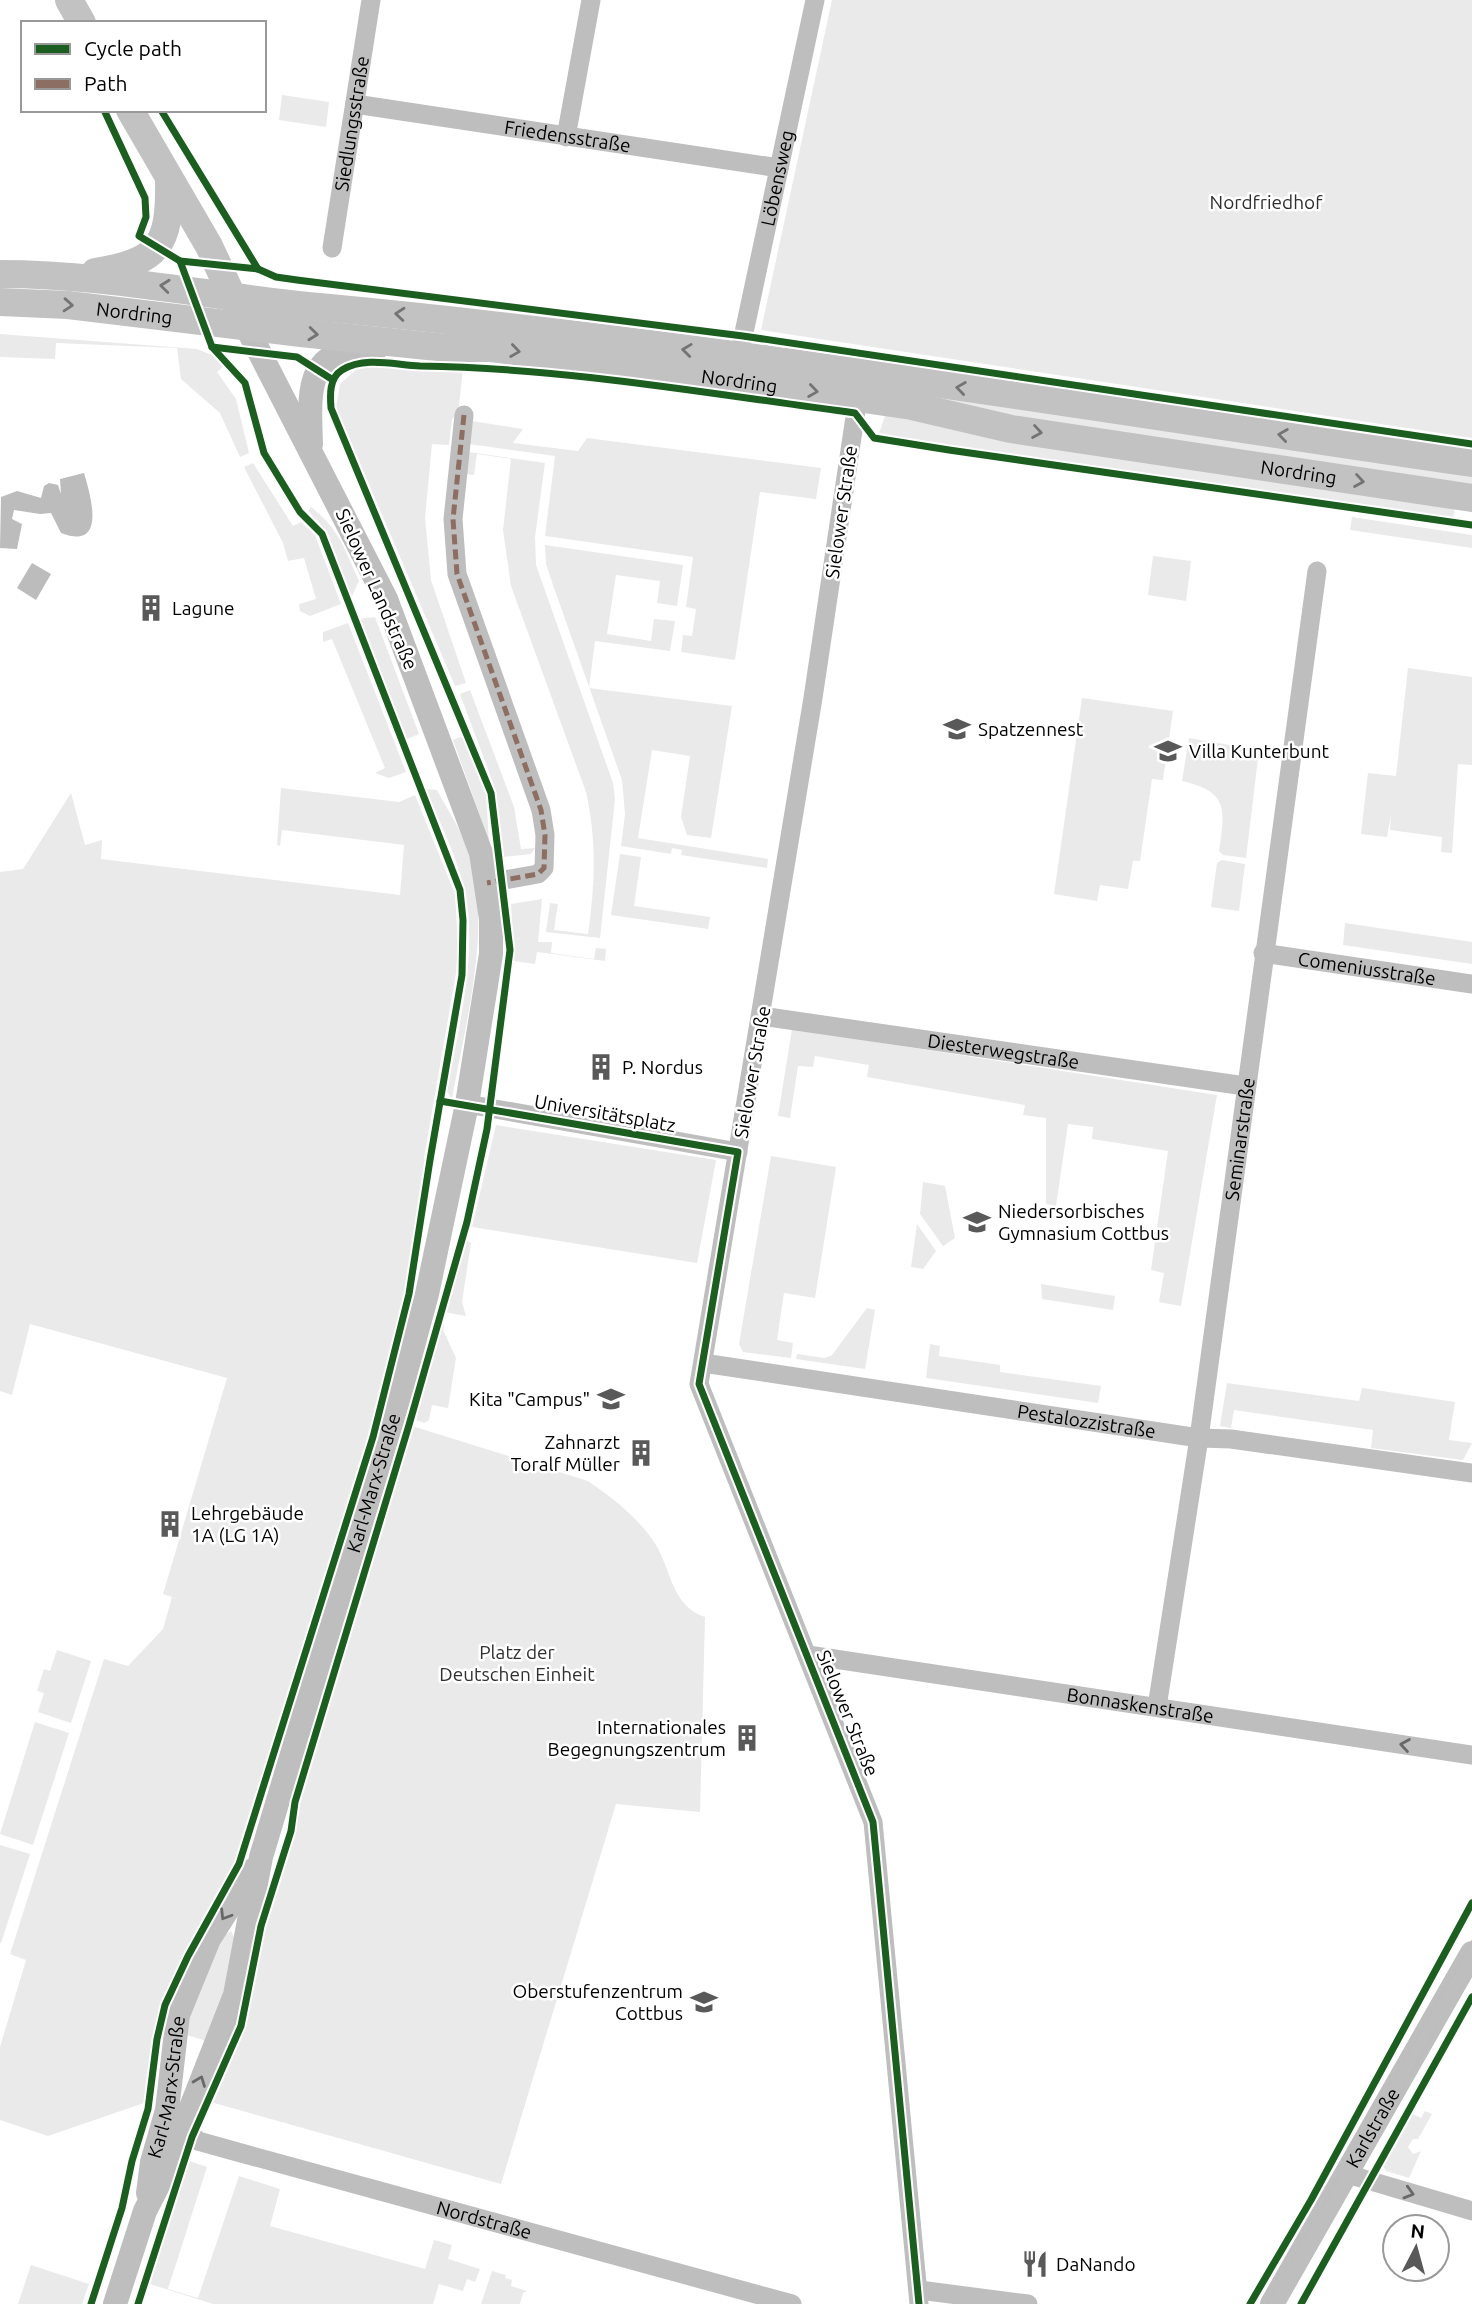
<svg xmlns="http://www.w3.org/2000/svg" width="1472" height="2304" viewBox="0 0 1472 2304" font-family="Ubuntu,sans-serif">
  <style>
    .green { fill: #eaeaea }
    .water { fill: #bcbcbc }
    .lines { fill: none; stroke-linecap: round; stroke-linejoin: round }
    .minor { stroke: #bebebe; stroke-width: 19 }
    .tertiary { stroke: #bebebe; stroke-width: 24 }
    .secondary { stroke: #c2c2c2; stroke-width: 28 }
    .tram { stroke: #bdbdbd; stroke-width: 2 }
    .quiet { stroke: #8d6e63; stroke-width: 5; stroke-dasharray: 10 5; stroke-linecap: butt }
    .cycleway-casing { stroke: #fff; stroke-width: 11 }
    .cycleway { stroke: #1b5e20; stroke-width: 7 }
    .oneway { stroke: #747474 }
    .oneway2 { stroke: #686868 }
    .labels { text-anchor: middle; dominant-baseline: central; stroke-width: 5; stroke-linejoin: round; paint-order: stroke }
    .street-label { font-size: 19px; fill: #000; stroke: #fff }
    .park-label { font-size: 19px; fill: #303030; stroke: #fff }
    .poi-label { font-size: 19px; fill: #000; stroke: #fff; text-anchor: start }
  </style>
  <rect width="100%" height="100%" fill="#fff"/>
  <g class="green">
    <polygon points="832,0 1472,0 1472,438 761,330"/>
    <polygon points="282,95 329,102 326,127 279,120"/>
    <polygon points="0,334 197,349 212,355 224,366 217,372 236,399 249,453 240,457 220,413 181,379 177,348 56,343 55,359 0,357"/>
    <polygon points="372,366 463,369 458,414 452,419 449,445 432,444 425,518 431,580 466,683 455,686 336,407 340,384 358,368"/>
    <polygon points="822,375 1472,472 1472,487 1024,422"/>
    <polygon points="886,413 1455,508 1453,519 949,447 879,433"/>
    <polygon points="472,421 523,429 513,443 578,451 587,438 821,468 816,499 760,492 735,660 681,652 683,635 692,636 696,609 686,607 693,557 545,536 555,456 469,444"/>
    <path d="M469,452L545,463L535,537L536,565L613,783L615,799L600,938L546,932L550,903L558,904L554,930L588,934C595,885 597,841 586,792L511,586L503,530L511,459L477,454L474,475L466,474Z"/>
    <polygon points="253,463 293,526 301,522 315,535 341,604 310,616 300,611 299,604 316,599 304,558 288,561 283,543 244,467"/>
    <path d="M311,507C340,530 344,548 359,581L351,598L327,531L308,511Z"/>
    <polygon points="1352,517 1472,535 1472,548 1350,530"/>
    <polygon points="545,545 683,565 677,606 657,603 660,581 616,575 607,634 651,641 654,619 675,621 670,651 595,641 589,688 732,706 711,838 687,835 681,817 690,756 652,750 638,838 768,859 767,868 681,855 682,850 672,848 671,854 621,846 625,814 622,780 553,585 546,564"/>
    <polygon points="1153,556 1191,561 1186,601 1148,595"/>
    <polygon points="375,617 419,734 407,739 359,619"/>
    <polygon points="348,623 406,772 389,778 375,773 385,768 332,639 323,642 323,632"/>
    <polygon points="1408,668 1472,677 1472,765 1458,764 1452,853 1441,852 1442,837 1390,830 1391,815 1387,837 1361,834 1368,773 1396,776"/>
    <polygon points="470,690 514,807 521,849 535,848 531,854 503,857 496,791 460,694"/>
    <polygon points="1082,698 1173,711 1163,780 1152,779 1140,861 1133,861 1128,889 1100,885 1097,901 1054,894"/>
    <polygon points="463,736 486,794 489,841 453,740"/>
    <path d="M1189,738L1259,750L1246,858L1223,855L1219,851C1225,809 1229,792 1182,781Z"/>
    <polygon points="281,788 399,802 415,795 455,894 458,944 456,973 424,1158 430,1160 409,1294 373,1437 239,1864 188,1956 165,2005 144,2103 48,2136 0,2120 0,2047 26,1960 10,1954 104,1659 128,1666 163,1629 172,1597 163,1594 227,1378 30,1324 12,1395 0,1391 0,872 23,869 71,793 85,845 102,840 101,859 400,895 404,845 282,830 280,846 277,845"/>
    <path d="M426,789L437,790C446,807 458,825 465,843C496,916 465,1024 452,1099L447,1092C457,1034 474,971 468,911C464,869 441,827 426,789Z"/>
    <polygon points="620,854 641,857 634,906 710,917 708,929 611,915"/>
    <polygon points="1222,860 1245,864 1239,911 1211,907 1217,863"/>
    <polygon points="542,899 538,942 552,942 551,953 594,959 596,948 606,949 605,961 537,952 535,964 514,961 511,904"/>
    <polygon points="1345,923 1472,942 1472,964 1343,945"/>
    <polygon points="792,1029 1217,1095 1181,1306 1159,1302 1164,1273 1151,1270 1168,1151 1092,1139 1093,1127 1068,1124 1056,1206 1046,1204 1046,1118 1023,1115 1025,1105 867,1077 869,1065 815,1056 813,1067 798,1066 790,1118 778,1116"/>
    <polygon points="496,1125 716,1160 697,1263 472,1227"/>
    <polygon points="771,1156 836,1167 815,1298 784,1293 777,1340 793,1343 791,1358 743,1352 739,1344"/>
    <polygon points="923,1182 945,1186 955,1238 943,1246 920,1214"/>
    <polygon points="917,1224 936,1251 923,1269 911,1267"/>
    <polygon points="466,1240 471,1243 462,1302 466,1316 444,1312"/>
    <polygon points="1041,1284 1115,1296 1113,1310 1042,1299"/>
    <polygon points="867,1308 875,1310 865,1369 796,1359 797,1354 825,1358 832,1355"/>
    <polygon points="441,1324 444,1325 443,1330 456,1358 448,1408 432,1405 429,1420 424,1423 416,1420"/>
    <polygon points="930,1344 940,1346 939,1356 1000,1365 1000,1372 1101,1386 1098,1403 926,1378"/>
    <polygon points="1227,1383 1359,1401 1362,1388 1455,1402 1449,1440 1472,1443 1463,1460 1371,1448 1373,1430 1234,1410 1231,1428 1220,1426"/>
    <path d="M409,1425L588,1481C611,1497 636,1516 652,1539C672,1566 669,1605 705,1617L700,1812L616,1804L501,2184L207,2101L241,2026L261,1926L291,1831L295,1802Z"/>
    <polygon points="57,1650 91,1661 71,1723 38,1712 44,1693 37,1691 44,1669 50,1671"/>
    <polygon points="35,1722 69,1733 33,1845 0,1834"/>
    <polygon points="0,1845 30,1854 1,1943 0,1943"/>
    <polygon points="231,1931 235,1939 235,1950 210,2042 183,2034 223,1935"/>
    <polygon points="1425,2111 1432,2114 1418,2139 1413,2139 1408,2147 1413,2154 1421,2151 1409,2178 1386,2171 1383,2166 1413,2114 1421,2118"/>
    <polygon points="189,2161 207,2167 168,2289 198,2298 239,2176 280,2189 270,2226 425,2269 434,2240 452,2245 448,2259 480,2269 475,2282 467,2279 463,2291 439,2284 433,2304 213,2304 150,2284"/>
    <polygon points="31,2265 89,2284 82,2304 18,2304"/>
    <polygon points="492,2271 506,2275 505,2278 512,2280 511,2286 527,2291 523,2293 520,2304 481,2304"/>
  </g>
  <g class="water">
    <path d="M84,473C90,494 108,551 61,533L51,513L40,514L14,510L12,519L22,524L17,549L0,548L1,497L17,491L41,498L44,486L49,483L58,485L61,494L60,479Z"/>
    <polygon points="32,563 51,574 36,600 17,588"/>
  </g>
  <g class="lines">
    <g class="minor">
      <path id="s1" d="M355,104L779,168"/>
      <polyline points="566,137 591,0"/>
      <path id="s2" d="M332,248L371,0"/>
      <path id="s3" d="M739,356L815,0"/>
      <polyline points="858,397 813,698 699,1384 873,1822 919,2304"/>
      <polyline points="464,415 453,519 457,574 541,810 545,835 544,868 538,874 487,883"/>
      <path id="s4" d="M1263,953L1472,984"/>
      <path id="s5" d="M761,1016L1245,1086"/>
      <polyline points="467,1104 738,1152"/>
      <path id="s6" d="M703,1363L1199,1438L1231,1439L1472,1473"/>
      <path id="s7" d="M808,1655L1472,1755"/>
      <path id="s8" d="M1157,1707L1199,1438L1317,571"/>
      <path id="s9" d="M183,2126L198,2141L223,2148L792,2304"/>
      <polyline points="1347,2174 1472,2211"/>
      <polyline points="919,2290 1028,2304"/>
    </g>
    <g class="tertiary">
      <path d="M311,444C309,388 305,346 376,349"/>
      <path id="s10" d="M148,2193L152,2162L167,2110L178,2015L209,1939L253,1870"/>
      <path id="s11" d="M115,2304L145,2211L168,2166L235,1995L261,1857L402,1387L427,1294L467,1104L491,954V919L481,853L386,599L246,326"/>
      <path id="s12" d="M1272,2304L1472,1953"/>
    </g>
    <g class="secondary">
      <polyline points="69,0 82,23"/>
      <polyline points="130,110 209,246 239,311"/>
      <path d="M95,272C159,262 170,245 169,182"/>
      <path d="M0,274C107,274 212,297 319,307C705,343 1088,407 1472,463"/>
      <path id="s13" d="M0,302L68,305L301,333L447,348H491L734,380L912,406L1011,429L1472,498"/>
    </g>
    <g class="tram">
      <polyline points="1360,2161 1442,2019"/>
      <polyline points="1267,2304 1472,1941"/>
    </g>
    <polyline class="quiet" points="464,415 453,519 457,574 541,810 545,835 544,868 538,874 487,883"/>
    <defs>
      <g id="cycleway">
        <polyline points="104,110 145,198 146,217 139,236 180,261 258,269 276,277 297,280 743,336 1472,444"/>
        <polyline points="161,110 258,269"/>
        <polyline points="212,347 297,357 333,380"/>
        <polyline points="440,1101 738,1152 699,1384 873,1822 919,2304"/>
        <polyline points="91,2304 122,2208 132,2161 148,2109 157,2039 165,2005 188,1956 239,1864 373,1437 409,1294 430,1160 462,975 463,920 460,890 322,534 300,512 264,453 245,383 212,347 180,261"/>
        <path d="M138,2304L192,2137L241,2026L261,1926L291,1831L295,1802L409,1425L467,1222L487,1129L510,950L491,793L331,408C330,395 329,378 342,370C365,356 395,365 420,366C566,368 711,394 855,413L874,438L949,450L1472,525"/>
        <polyline points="1250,2304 1311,2200 1472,1903"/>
        <polyline points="1301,2304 1472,1997"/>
      </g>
    </defs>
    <use href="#cycleway" class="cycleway-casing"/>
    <use href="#cycleway" class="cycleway"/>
  </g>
  <defs><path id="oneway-chevron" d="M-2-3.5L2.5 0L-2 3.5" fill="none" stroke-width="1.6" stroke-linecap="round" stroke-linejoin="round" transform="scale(1.75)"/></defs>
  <g class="oneway">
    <use href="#oneway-chevron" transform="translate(165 286) rotate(-174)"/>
    <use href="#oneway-chevron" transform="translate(68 305) rotate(4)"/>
    <use href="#oneway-chevron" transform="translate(400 314) rotate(-175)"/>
    <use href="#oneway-chevron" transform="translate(313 334) rotate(6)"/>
    <use href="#oneway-chevron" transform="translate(687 350) rotate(-173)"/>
    <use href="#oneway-chevron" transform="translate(515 351) rotate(8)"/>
    <use href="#oneway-chevron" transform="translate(961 388) rotate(-172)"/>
    <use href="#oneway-chevron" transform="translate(813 391) rotate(8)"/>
    <use href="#oneway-chevron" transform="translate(1037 432) rotate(9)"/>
    <use href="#oneway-chevron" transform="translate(1283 435) rotate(-172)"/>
    <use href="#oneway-chevron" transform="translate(1359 481) rotate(9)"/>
  </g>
  <g class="oneway2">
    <use href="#oneway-chevron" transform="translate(1405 1745) rotate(-171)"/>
    <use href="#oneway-chevron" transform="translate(225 1915) rotate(122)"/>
    <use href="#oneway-chevron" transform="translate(200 2081) rotate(-69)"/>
    <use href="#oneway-chevron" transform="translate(1409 2193) rotate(16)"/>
  </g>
  <defs>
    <symbol id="building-bare" viewBox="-9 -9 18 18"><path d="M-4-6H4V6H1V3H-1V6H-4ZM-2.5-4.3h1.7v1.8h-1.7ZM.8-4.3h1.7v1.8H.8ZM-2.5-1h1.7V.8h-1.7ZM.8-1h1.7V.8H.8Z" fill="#595959" stroke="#fff" stroke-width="2.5" paint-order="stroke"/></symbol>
    <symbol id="school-bare" viewBox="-9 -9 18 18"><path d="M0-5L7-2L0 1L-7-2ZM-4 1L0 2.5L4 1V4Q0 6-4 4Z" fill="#595959" stroke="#fff" stroke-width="2.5" paint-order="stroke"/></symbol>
    <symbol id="restaurant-bare" viewBox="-9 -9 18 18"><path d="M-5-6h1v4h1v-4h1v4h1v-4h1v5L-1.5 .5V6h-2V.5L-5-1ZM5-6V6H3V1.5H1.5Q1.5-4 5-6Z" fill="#595959" stroke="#fff" stroke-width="2.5" paint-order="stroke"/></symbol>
  </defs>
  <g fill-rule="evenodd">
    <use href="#building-bare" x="132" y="589" width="38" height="38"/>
    <use href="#school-bare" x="938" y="710" width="38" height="38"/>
    <use href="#school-bare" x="1149" y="732" width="38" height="38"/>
    <use href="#building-bare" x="582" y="1048" width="38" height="38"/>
    <use href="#school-bare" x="958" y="1203" width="38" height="38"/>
    <use href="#school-bare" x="592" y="1380" width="38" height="38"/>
    <use href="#building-bare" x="622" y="1434" width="38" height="38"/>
    <use href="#building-bare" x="151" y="1505" width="38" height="38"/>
    <use href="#building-bare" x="728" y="1719" width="38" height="38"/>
    <use href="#school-bare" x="685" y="1983" width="38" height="38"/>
    <use href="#restaurant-bare" x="1016" y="2245" width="38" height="38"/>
  </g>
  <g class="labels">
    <g class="street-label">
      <text stroke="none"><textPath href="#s2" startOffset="126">Siedlungsstraße</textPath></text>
      <text stroke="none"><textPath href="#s1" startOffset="215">Friedensstraße</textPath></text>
      <text stroke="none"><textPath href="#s3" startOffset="182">Löbensweg</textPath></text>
      <text stroke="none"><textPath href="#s13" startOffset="135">Nordring</textPath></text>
      <text stroke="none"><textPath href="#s13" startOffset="744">Nordring</textPath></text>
      <text stroke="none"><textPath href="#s13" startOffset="1311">Nordring</textPath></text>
      <text transform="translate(841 512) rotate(-82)">Sielower Straße</text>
      <text transform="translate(377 589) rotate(66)">Sielower Landstraße</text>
      <text stroke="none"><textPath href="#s4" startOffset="105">Comeniusstraße</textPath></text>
      <text stroke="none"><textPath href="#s5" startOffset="245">Diesterwegstraße</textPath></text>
      <text transform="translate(752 1072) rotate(-80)">Sielower Straße</text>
      <text transform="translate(605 1113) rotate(10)">Universitätsplatz</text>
      <text stroke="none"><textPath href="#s8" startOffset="574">Seminarstraße</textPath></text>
      <text stroke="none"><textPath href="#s6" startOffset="388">Pestalozzistraße</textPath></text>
      <text stroke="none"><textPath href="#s11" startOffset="863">Karl-Marx-Straße</textPath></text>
      <text stroke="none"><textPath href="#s7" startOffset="336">Bonnaskenstraße</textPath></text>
      <text transform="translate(848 1713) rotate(68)">Sielower Straße</text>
      <text stroke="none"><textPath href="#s10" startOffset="108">Karl-Marx-Straße</textPath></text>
      <text stroke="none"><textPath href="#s12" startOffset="203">Karlstraße</textPath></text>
      <text stroke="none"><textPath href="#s9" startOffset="318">Nordstraße</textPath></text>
    </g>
    <g class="park-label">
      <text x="1266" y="202">Nordfriedhof</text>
      <text x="517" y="1652">Platz der<tspan x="517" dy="22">Deutschen Einheit</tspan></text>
    </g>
    <g class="poi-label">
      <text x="172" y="608">Lagune</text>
      <text x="978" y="729">Spatzennest</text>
      <text x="1189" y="751">Villa Kunterbunt</text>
      <text x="622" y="1067">P. Nordus</text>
      <text x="998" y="1211">Niedersorbisches<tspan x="998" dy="22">Gymnasium Cottbus</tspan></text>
      <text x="590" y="1399" text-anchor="end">Kita "Campus"</text>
      <text x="620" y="1442" text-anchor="end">Zahnarzt<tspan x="620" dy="22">Toralf Müller</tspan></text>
      <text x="191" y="1513">Lehrgebäude<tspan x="191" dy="22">1A (LG 1A)</tspan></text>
      <text x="726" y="1727" text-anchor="end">Internationales<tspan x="726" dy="22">Begegnungszentrum</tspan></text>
      <text x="683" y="1991" text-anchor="end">Oberstufenzentrum<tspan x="683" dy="22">Cottbus</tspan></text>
      <text x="1056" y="2264">DaNando</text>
    </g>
  </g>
  <rect x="21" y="21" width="245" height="91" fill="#ffffff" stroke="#999999" stroke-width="2"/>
  <rect x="35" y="44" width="35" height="10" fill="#1b5e20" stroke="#999999" stroke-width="2"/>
  <text x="84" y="56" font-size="21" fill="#000000">Cycle path</text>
  <rect x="35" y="79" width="35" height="10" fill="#8d6e63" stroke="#999999" stroke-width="2"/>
  <text x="84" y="91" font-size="21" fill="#000000">Path</text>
  <g transform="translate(1416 2248) rotate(6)"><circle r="33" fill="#ffffff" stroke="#999999" stroke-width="2"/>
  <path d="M0-5L12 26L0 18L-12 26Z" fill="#595959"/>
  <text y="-10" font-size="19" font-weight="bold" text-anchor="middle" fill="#000000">N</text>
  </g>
</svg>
